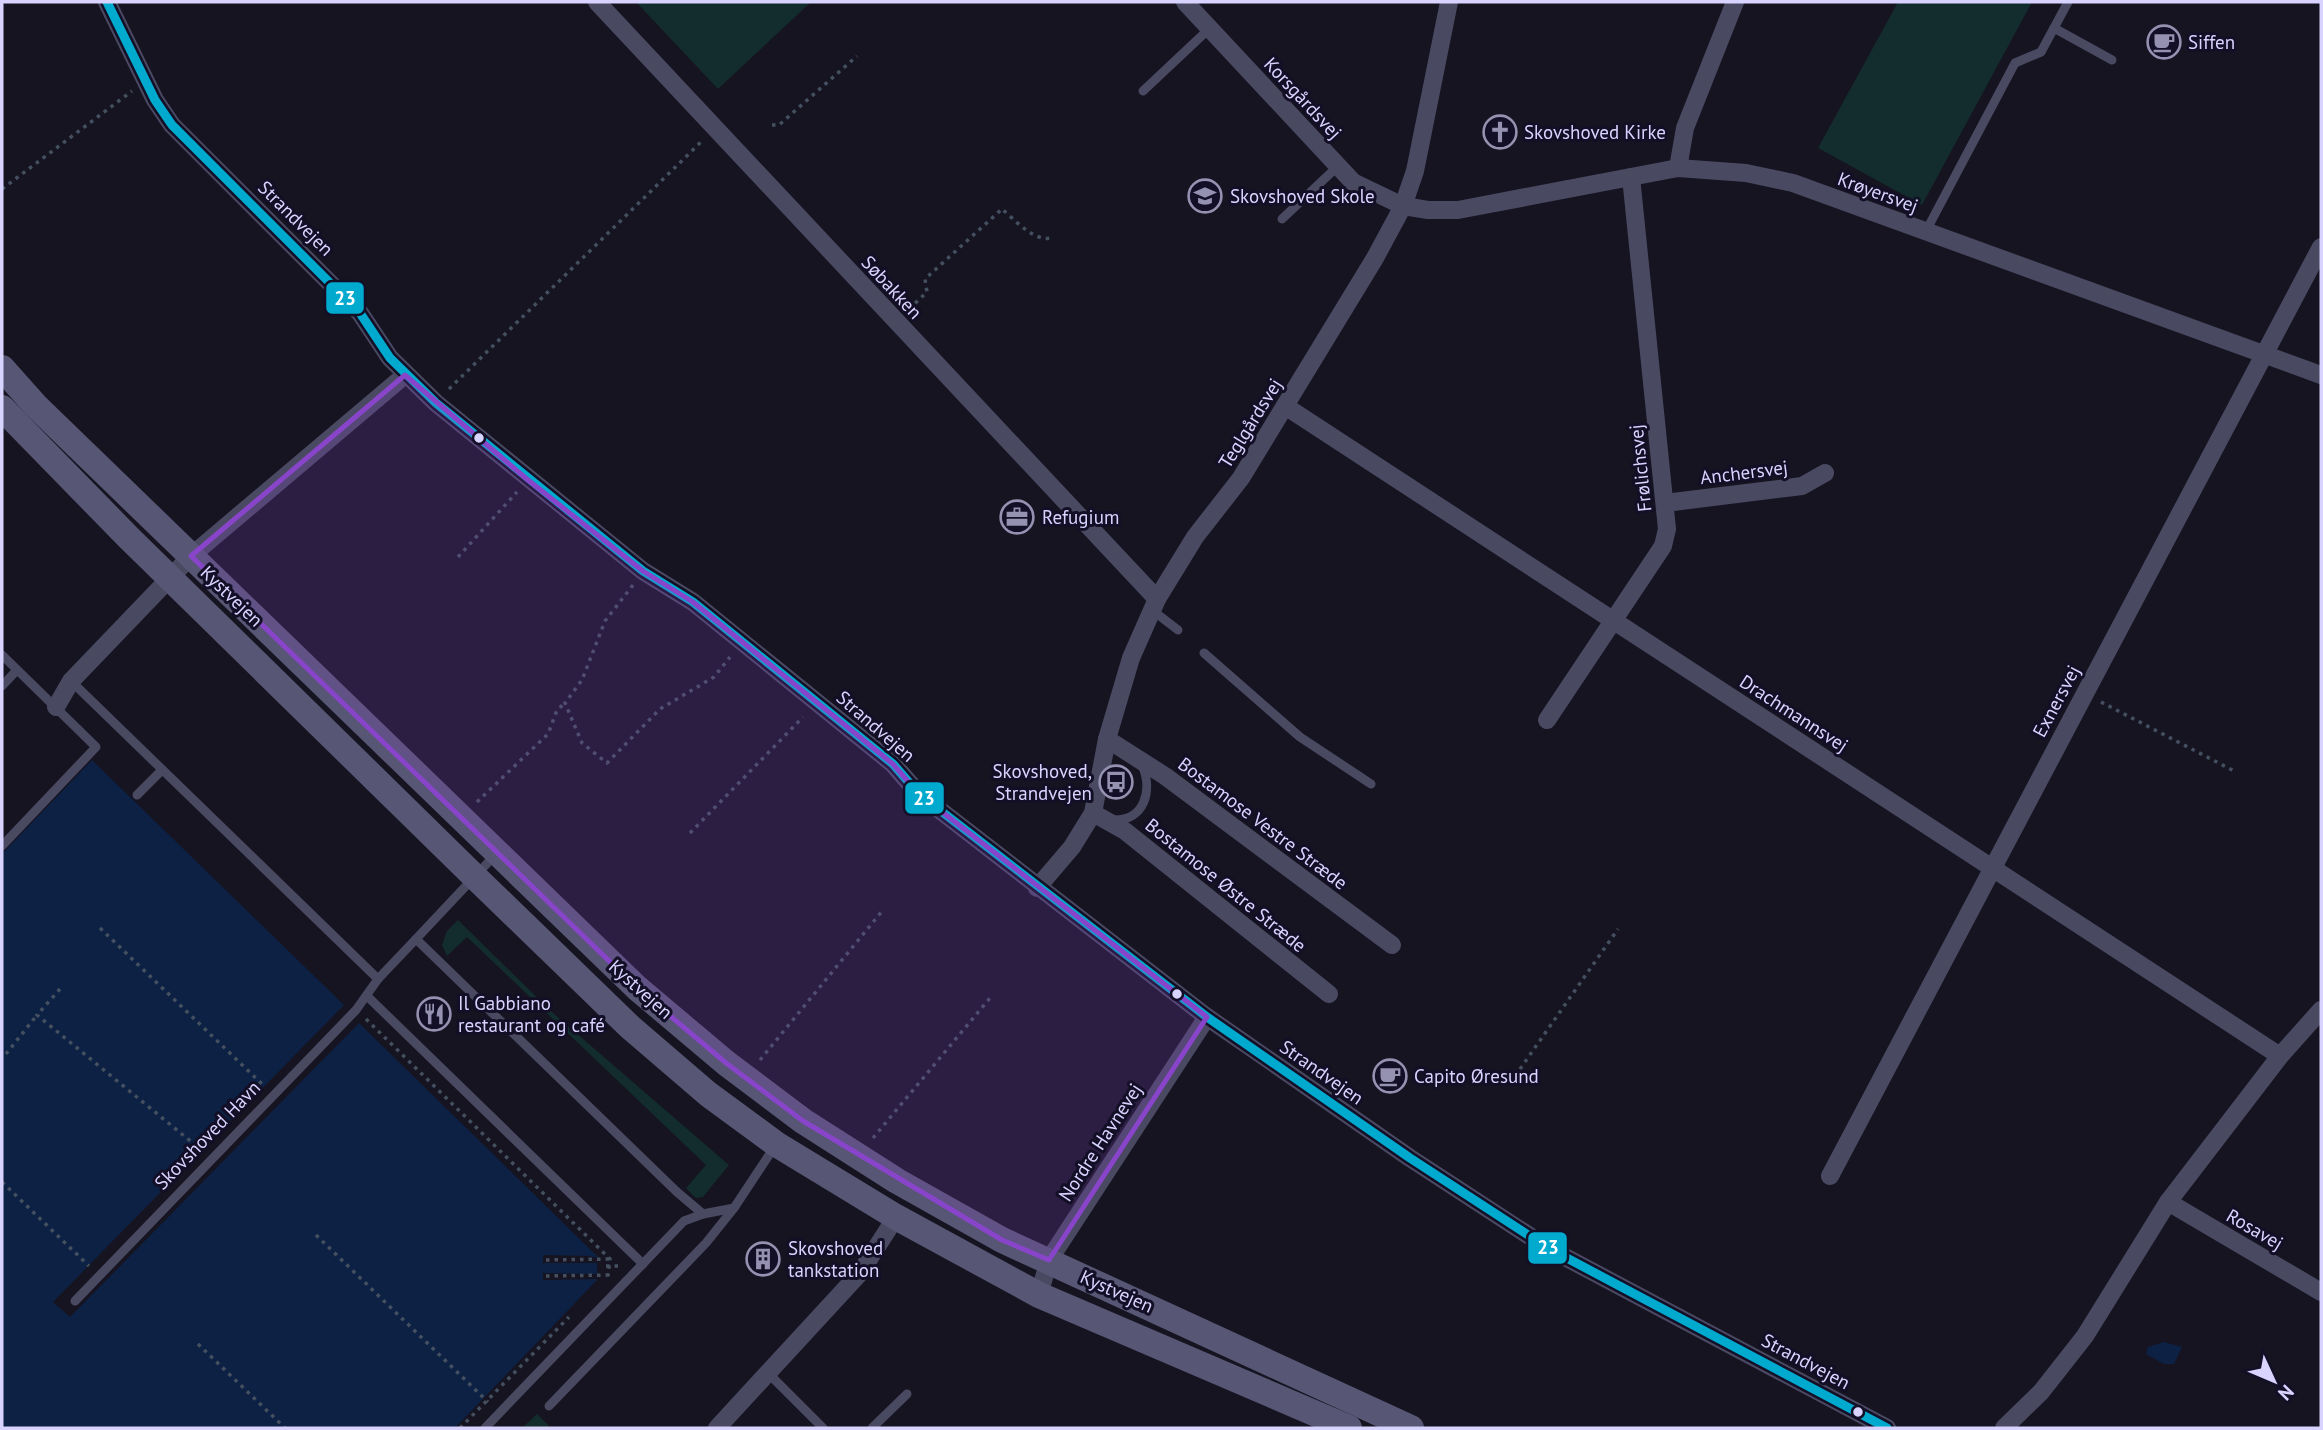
<svg xmlns="http://www.w3.org/2000/svg" width="2323" height="1430" viewBox="0 0 2323 1430" font-family="'PT Sans',sans-serif">
  <style>
    .green { fill: #132c2d }
    .water { fill: #0d2144 }
    .pier { fill: #161421 }
    .lines { fill: none; stroke-linecap: round; stroke-linejoin: round }
    .path { stroke: #44505f; stroke-width: 3.5; stroke-dasharray: 3.5 5; stroke-linecap: butt }
    .service { stroke: #4a4962; stroke-width: 9 }
    .minor { stroke: #4a4962; stroke-width: 18 }
    .secondary { stroke: #575674; stroke-width: 26 }
    .bus-1-casing { stroke: #130f26; stroke-width: 14 }
    .bus-1 { stroke: #00a9ce; stroke-width: 9 }
    .marked { fill: #8945c9; fill-opacity: 0.2; stroke: #8945c9; stroke-width: 5; stroke-linejoin: round }
    .bus-dot { fill: #d9d4ff; stroke: #130f26; stroke-width: 2.5 }
    .labels { text-anchor: middle; dominant-baseline: central; stroke-width: 6; stroke-linejoin: round; paint-order: stroke }
    .poi-label { font-size: 19px; fill: #d9d4ff; stroke: #130f26; text-anchor: start }
    .street-label { font-size: 19px; fill: #d9d4ff; stroke: #130f26 }
    .line-badge { stroke: #130f26; stroke-width: 2.5 }
    .badge-label { font-size: 19px; text-anchor: middle; font-weight: bold; fill: #fff }
  </style>
  <rect width="100%" height="100%" fill="#161421"/>
  <g class="green">
    <polygon points="636,2 811,2 718,89"/>
    <polygon points="1898,2 2032,2 1922,205 1818,148"/>
    <polygon points="458,920 553,1013 729,1165 703,1197 696,1198 686,1188 706,1165 467,937 447,956 442,945 447,931"/>
    <polygon points="537,1414 551,1428 522,1428"/>
  </g>
  <g class="water">
    <polygon points="92,760 344,1005 53,1302 70,1317 359,1023 597,1256 597,1280 455,1428 2,1428 2,854"/>
    <polygon points="2164,1342 2182,1347 2174,1364 2164,1364 2146,1354 2148,1347"/>
  </g>
  <g class="pier">
    <polygon points="543,1255 589,1256 597,1258 597,1263 543,1263"/>
    <polygon points="543,1273 597,1274 597,1279 543,1280"/>
  </g>
  <g class="lines">
    <g class="path">
      <polyline points="772,125 779,125 857,56"/>
      <polyline points="2,189 132,91"/>
      <path d="M909,309L927,292L925,279L1002,209C1015,220 1034,242 1051,238"/>
      <polyline points="449,389 703,140"/>
      <polyline points="458,557 517,492"/>
      <polyline points="633,585 605,621 582,680 565,703 582,743 607,763 660,709 714,677 730,657"/>
      <polyline points="2101,702 2236,772"/>
      <polyline points="477,802 548,734 557,710 565,703"/>
      <polyline points="690,833 803,717"/>
      <polyline points="100,928 263,1085"/>
      <polyline points="60,989 37,1015 200,1149"/>
      <polyline points="366,1019 610,1259 608,1276"/>
      <polyline points="6,1054 37,1015"/>
      <polyline points="760,1060 883,910"/>
      <polyline points="1520,1069 1618,929"/>
      <polyline points="873,1138 990,998"/>
      <polyline points="2,1182 89,1266"/>
      <polyline points="316,1235 488,1402"/>
      <polyline points="546,1260 610,1259"/>
      <polyline points="606,1266 621,1266"/>
      <polyline points="546,1276 610,1275"/>
      <polyline points="198,1344 285,1428"/>
      <polyline points="460,1428 569,1317"/>
    </g>
    <g class="service">
      <polyline points="2054,28 2112,60"/>
      <polyline points="1143,91 1210,28"/>
      <polyline points="1282,219 1338,166"/>
      <polyline points="1926,231 2015,63 2041,52 2068,2"/>
      <polyline points="1152,610 1178,630"/>
      <polyline points="1204,653 1300,737 1371,784"/>
      <polyline points="2,655 96,747 2,846"/>
      <polyline points="71,681 378,979"/>
      <polyline points="2,686 17,670"/>
      <polyline points="137,795 162,770"/>
      <path d="M1113,820C1145,821 1153,790 1142,765"/>
      <polyline points="496,854 416,939 677,1192 703,1214 734,1208 775,1146"/>
      <polyline points="367,996 643,1264"/>
      <polyline points="75,1301 356,1010 378,979 416,939"/>
      <polyline points="769,1374 823,1428"/>
      <polyline points="549,1406 706,1243 734,1208"/>
      <polyline points="485,1428 684,1221 703,1214"/>
      <polyline points="872,1428 907,1394"/>
    </g>
    <g class="minor">
      <polyline points="107,2 155,100 172,125 360,313 390,358 436,403 643,571 693,602 893,764 919,794 1207,1017 1410,1158 1548,1248 1887,1428"/>
      <polyline points="597,2 1157,599"/>
      <polyline points="1185,2 1353,182 1403,206 1428,210 1458,210 1678,168 1746,173 1793,183 2321,375"/>
      <polyline points="1678,168 1685,128 1735,2"/>
      <polyline points="1285,406 2280,1056"/>
      <polyline points="1665,503 1802,486 1825,473"/>
      <polyline points="56,707 71,681 191,556 405,375"/>
      <polyline points="1547,720 1663,546 1667,529 1631,177"/>
      <polyline points="1107,739 1165,776 1392,945"/>
      <polyline points="1093,813 1125,831 1329,994"/>
      <polyline points="1037,888 1072,847 1093,813 1107,739 1131,658 1157,599 1195,537 1241,478 1375,258 1403,206 1415,171 1449,2"/>
      <polyline points="1830,1176 2321,247"/>
      <polyline points="2168,1202 2321,1292"/>
      <polyline points="1039,1295 1049,1260 1207,1017"/>
      <polyline points="717,1428 860,1273 896,1217"/>
      <polyline points="2004,1428 2041,1392 2085,1336 2168,1202 2280,1056 2321,1010"/>
    </g>
    <g class="secondary">
      <polyline points="2,368 35,405 637,988 726,1063 803,1121 897,1181 1002,1240 1411,1428"/>
      <polyline points="2,408 128,537 475,877 630,1027 708,1094 776,1144 896,1217 1039,1295 1349,1428"/>
    </g>
    <defs>
      <polyline id="bus-1" points="107,2 155,100 172,125 360,313 390,358 436,403 643,571 693,602 893,764 919,794 1207,1017 1410,1158 1548,1248 1887,1428"/>
    </defs>
    <use href="#bus-1" class="bus-1-casing"/>
    <use href="#bus-1" class="bus-1"/>
  </g>
  <path class="marked" d="M405,375L528,480L643,571L693,602L893,764L919,794L1207,1017L1049,1260L1002,1240L803,1121L726,1063L637,988L191,556Z"/>
  <defs>
    <symbol id="cafe-ring" viewBox="-11 -11 22 22"><circle r="9.5" fill="#130f26" stroke="#9591b1" stroke-width="1.5"/><path d="M-5.5-4.5H6V0H3Q3 3.5 0 3.5H-2.5Q-5.5 3.5-5.5 0ZM3-3.2v2h1.7v-2ZM-6 4.5H4V6H-6Z" fill="#9591b1"/></symbol>
    <symbol id="church-ring" viewBox="-11 -11 22 22"><circle r="9.5" fill="#130f26" stroke="#9591b1" stroke-width="1.5"/><path d="M-1.2-6h2.4v3.5h3.3v2.4h-3.3V6h-2.4V-.1h-3.3v-2.4h3.3Z" fill="#9591b1"/></symbol>
    <symbol id="school-ring" viewBox="-11 -11 22 22"><circle r="9.5" fill="#130f26" stroke="#9591b1" stroke-width="1.5"/><path d="M0-5L7-2L0 1L-7-2ZM-4 1L0 2.5L4 1V4Q0 6-4 4Z" fill="#9591b1"/></symbol>
    <symbol id="office-ring" viewBox="-11 -11 22 22"><circle r="9.5" fill="#130f26" stroke="#9591b1" stroke-width="1.5"/><path d="M-6-3h4V-5.5h4V-3h4V5H-6ZM-1-4.5V-3h2v-1.5ZM-6 0V1H6V0Z" fill="#9591b1"/></symbol>
    <symbol id="bus-ring" viewBox="-11 -11 22 22"><circle r="9.5" fill="#130f26" stroke="#9591b1" stroke-width="1.5"/><path d="M-5-6H5V4H4V6H2V4H-2V6H-4V4H-5ZM-3.5-4V0h7V-4ZM-3.5 1.2v1.5H-2V1.2ZM2 1.2v1.5H3.5V1.2Z" fill="#9591b1"/></symbol>
    <symbol id="restaurant-ring" viewBox="-11 -11 22 22"><circle r="9.5" fill="#130f26" stroke="#9591b1" stroke-width="1.5"/><path d="M-5-6h1v4h1v-4h1v4h1v-4h1v5L-1.5 .5V6h-2V.5L-5-1ZM5-6V6H3V1.5H1.5Q1.5-4 5-6Z" fill="#9591b1"/></symbol>
    <symbol id="building-ring" viewBox="-11 -11 22 22"><circle r="9.5" fill="#130f26" stroke="#9591b1" stroke-width="1.5"/><path d="M-4-6H4V6H1V3H-1V6H-4ZM-2.5-4.3h1.7v1.8h-1.7ZM.8-4.3h1.7v1.8H.8ZM-2.5-1h1.7V.8h-1.7ZM.8-1h1.7V.8H.8Z" fill="#9591b1"/></symbol>
  </defs>
  <g fill-rule="evenodd">
    <use href="#cafe-ring" x="2145" y="23" width="38" height="38"/>
    <use href="#church-ring" x="1481" y="113" width="38" height="38"/>
    <use href="#school-ring" x="1186" y="177" width="38" height="38"/>
    <use href="#office-ring" x="998" y="498" width="38" height="38"/>
    <use href="#bus-ring" x="1097" y="763" width="38" height="38"/>
    <use href="#restaurant-ring" x="415" y="995" width="38" height="38"/>
    <use href="#cafe-ring" x="1371" y="1057" width="38" height="38"/>
    <use href="#building-ring" x="744" y="1240" width="38" height="38"/>
  </g>
  <g class="bus-dot">
    <circle cx="479" cy="438" r="6"/>
    <circle cx="1177" cy="994" r="6"/>
    <circle cx="1858" cy="1412" r="6"/>
  </g>
  <g class="labels">
    <g class="poi-label">
      <text x="2188" y="42">Siffen</text>
      <text x="1524" y="132">Skovshoved Kirke</text>
      <text x="1230" y="196">Skovshoved Skole</text>
      <text x="1042" y="517">Refugium</text>
      <text x="1092" y="771" text-anchor="end">Skovshoved,<tspan x="1092" dy="22">Strandvejen</tspan></text>
      <text x="458" y="1003">Il Gabbiano<tspan x="458" dy="22">restaurant og café</tspan></text>
      <text x="1414" y="1076">Capito Øresund</text>
      <text x="788" y="1248">Skovshoved<tspan x="788" dy="22">tankstation</tspan></text>
    </g>
    <g class="street-label">
      <text transform="translate(1303 98) rotate(47)">Korsgårdsvej</text>
      <text transform="translate(1878 192) rotate(20)">Krøyersvej</text>
      <text transform="translate(296 218) rotate(45)">Strandvejen</text>
      <text transform="translate(892 287) rotate(47)">Søbakken</text>
      <text transform="translate(1250 423) rotate(-58)">Teglgårdsvej</text>
      <text transform="translate(1640 468) rotate(-96)">Frølichsvej</text>
      <text transform="translate(1744 472) rotate(-7)">Anchersvej</text>
      <text transform="translate(232 596) rotate(44)">Kystvejen</text>
      <text transform="translate(2056 701) rotate(-62)">Exnersvej</text>
      <text transform="translate(1794 713) rotate(33)">Drachmannsvej</text>
      <text transform="translate(876 726) rotate(41)">Strandvejen</text>
      <text transform="translate(1263 823) rotate(37)">Bostamose Vestre Stræde</text>
      <text transform="translate(1226 885) rotate(39)">Bostamose Østre Stræde</text>
      <text transform="translate(641 989) rotate(42)">Kystvejen</text>
      <text transform="translate(1322 1072) rotate(35)">Strandvejen</text>
      <text transform="translate(207 1135) rotate(-46)">Skovshoved Havn</text>
      <text transform="translate(1100 1142) rotate(-57)">Nordre Havnevej</text>
      <text transform="translate(2255 1229) rotate(30)">Rosavej</text>
      <text transform="translate(1117 1291) rotate(24)">Kystvejen</text>
      <text transform="translate(1806 1361) rotate(28)">Strandvejen</text>
    </g>
  </g>
  <g class="line-badge">
    <rect x="325" y="281" width="40" height="34" rx="7" fill="#00a9ce"/>
    <rect x="904" y="781" width="41" height="34" rx="7" fill="#00a9ce"/>
    <rect x="1527" y="1231" width="41" height="34" rx="7" fill="#00a9ce"/>
  </g>
  <g class="badge-label">
    <text x="345" y="305">23</text>
    <text x="924" y="805">23</text>
    <text x="1548" y="1254">23</text>
  </g>
  <rect width="2323" height="1430" fill="none" stroke="#d9d4ff" stroke-width="7"/>
  <g transform="translate(2274 1381) rotate(134)" stroke="#130f26" stroke-width="5" paint-order="stroke">
  <path d="M0-5L12 26L0 18L-12 26Z" fill="#d9d4ff"/>
  <text y="-10" font-size="19" font-weight="bold" text-anchor="middle" fill="#d9d4ff">N</text>
  </g>
</svg>
